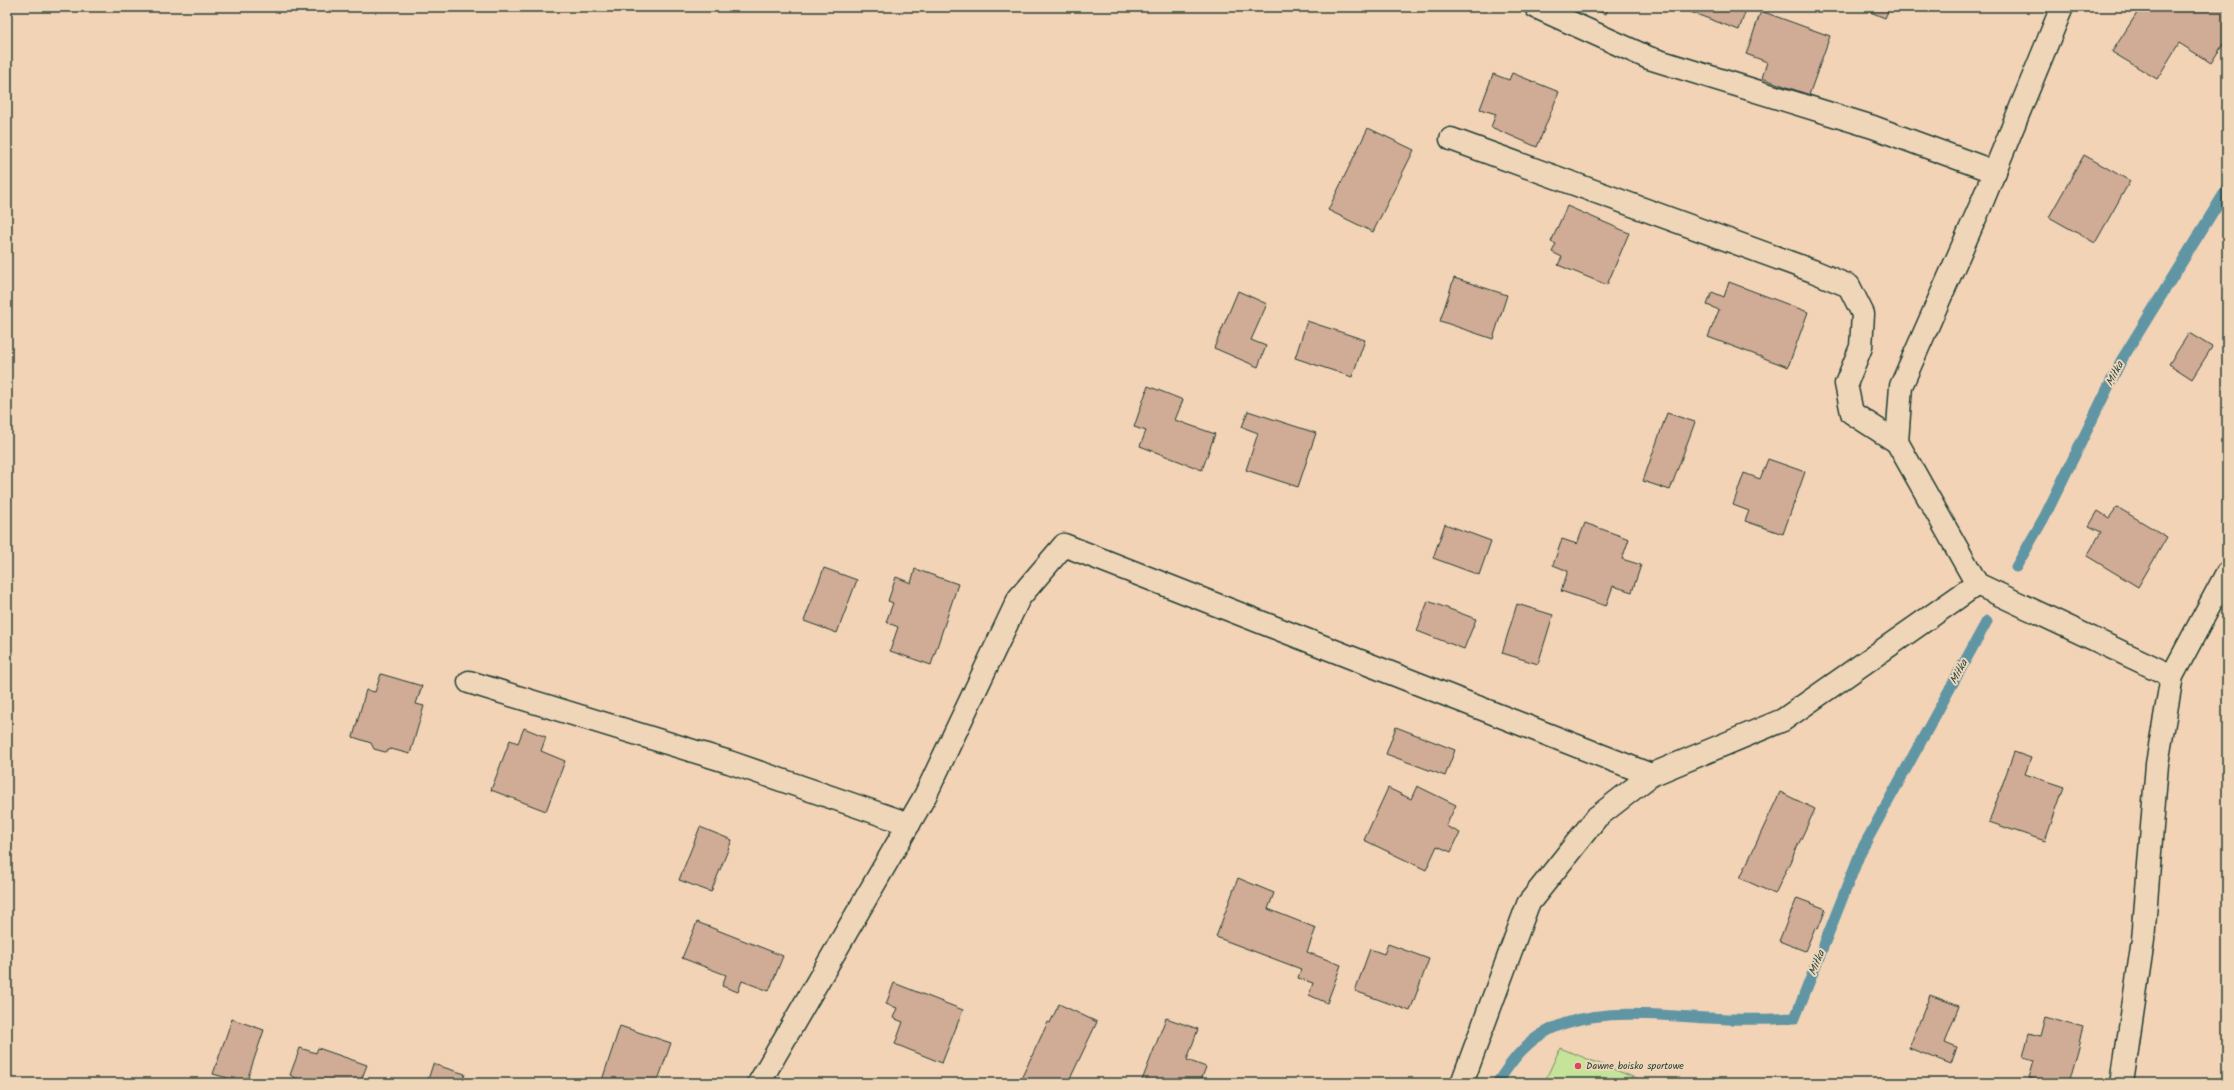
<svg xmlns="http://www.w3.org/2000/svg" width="2234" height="1090" viewBox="0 0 2234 1090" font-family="Kalam,sans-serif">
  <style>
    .green { fill: #c6e39a; stroke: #729067 }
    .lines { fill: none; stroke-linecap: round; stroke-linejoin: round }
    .stream { stroke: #6195a4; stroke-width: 11 }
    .building { fill: #d0ab95; stroke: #1f3d34 }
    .minor-casing { stroke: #1f3d34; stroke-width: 25 }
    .minor { stroke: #f0d6b8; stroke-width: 22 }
    .poi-dot { fill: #d1495b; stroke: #f0d6b8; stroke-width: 1.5 }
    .labels { text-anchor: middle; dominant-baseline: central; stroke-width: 4; stroke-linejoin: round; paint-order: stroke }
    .poi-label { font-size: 10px; fill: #1f3d34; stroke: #f0d6b8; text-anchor: start }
    .water-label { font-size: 11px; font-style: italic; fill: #2a4c47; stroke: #f0d6b8 }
  </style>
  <rect width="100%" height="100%" fill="#f2d3b6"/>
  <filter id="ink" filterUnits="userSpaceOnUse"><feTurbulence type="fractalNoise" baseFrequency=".025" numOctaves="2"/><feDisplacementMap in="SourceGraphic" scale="8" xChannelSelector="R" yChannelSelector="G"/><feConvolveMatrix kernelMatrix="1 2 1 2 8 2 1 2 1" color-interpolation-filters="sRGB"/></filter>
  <g filter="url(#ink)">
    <polygon class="green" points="1560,1048 1648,1083 1544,1083"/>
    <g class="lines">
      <g class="stream">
        <polyline points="2016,567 2045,516 2121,361 2227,189"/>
        <path d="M1497,1083C1510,1064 1522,1046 1542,1034C1594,1002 1672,1018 1731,1019C1752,1020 1773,1019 1795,1018L1861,851L1987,621"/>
      </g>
    </g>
    <g class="building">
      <polygon points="1586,7 1609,7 1606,14"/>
      <polygon points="1677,7 1747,7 1739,30"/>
      <polygon points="1858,7 1890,7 1885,18"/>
      <polygon points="2134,7 2220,7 2227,12 2227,38 2211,63 2179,43 2157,79 2112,52 2139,10"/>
      <polygon points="1761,11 1830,36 1809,95 1762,78 1767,62 1746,54"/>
      <polygon points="1512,73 1559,92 1537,147 1491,127 1496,114 1480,109 1493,74 1509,80"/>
      <polygon points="1368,128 1414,150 1373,232 1328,210"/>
      <polygon points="2084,155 2130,181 2095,243 2049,217"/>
      <polygon points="1567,206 1629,233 1607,285 1558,265 1562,257 1552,252 1556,244 1551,242"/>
      <polygon points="1454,278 1507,295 1493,339 1440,321"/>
      <polygon points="1729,282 1808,312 1788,367 1708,337 1719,310 1707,305 1712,292 1724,297"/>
      <polygon points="1238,291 1267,304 1251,340 1266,346 1258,367 1214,348"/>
      <polygon points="1307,321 1365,340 1352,377 1295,358"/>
      <polygon points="2189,333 2212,347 2192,379 2169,364"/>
      <polygon points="1148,386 1183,400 1175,420 1215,434 1202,470 1140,446 1146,431 1134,427"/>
      <polygon points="1248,411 1316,433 1298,487 1246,470 1258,433 1242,427"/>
      <polygon points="1667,413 1695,422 1670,490 1643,481"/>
      <polygon points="1768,459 1805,472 1783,534 1745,521 1749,511 1733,505 1744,473 1760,479"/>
      <polygon points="2117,507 2167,537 2138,587 2087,556 2101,532 2089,526 2098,511 2109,518"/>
      <polygon points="1585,523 1629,539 1622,559 1641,565 1632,592 1613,586 1606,606 1561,591 1568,571 1553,565 1562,539 1577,544"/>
      <polygon points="1445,524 1491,541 1479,575 1433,558"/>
      <polygon points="824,568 857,580 837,633 804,621"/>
      <polygon points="915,569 958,584 931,665 890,651 898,627 886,622 893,603 888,601 896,577 911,583"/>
      <polygon points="1428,601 1476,619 1464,649 1417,631"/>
      <polygon points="1517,604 1553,615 1538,664 1502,653"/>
      <polygon points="381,674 422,686 416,704 424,706 410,754 391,749 385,752 374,749 371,743 353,737 366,690 375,692"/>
      <polygon points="1396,727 1455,750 1445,776 1386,754"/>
      <polygon points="524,728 546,737 541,751 565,761 546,811 491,790 510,740 518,743"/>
      <polygon points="2014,752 2031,758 2025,774 2064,787 2045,841 1989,822"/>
      <polygon points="1417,786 1456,805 1446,826 1460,833 1451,852 1437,846 1426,870 1364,840 1388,788 1411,799"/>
      <polygon points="1780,792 1815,809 1775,894 1740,878"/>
      <polygon points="700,827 732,840 711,892 679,880"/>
      <polygon points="1238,878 1274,893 1268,909 1316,928 1307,952 1341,965 1327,1003 1309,995 1313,983 1298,978 1301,969 1216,937"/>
      <polygon points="1797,898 1826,909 1818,929 1815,928 1805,951 1779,941"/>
      <polygon points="697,922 783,956 769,991 742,981 738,992 722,986 726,975 682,958"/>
      <polygon points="1388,944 1429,959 1410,1011 1355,991 1370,949 1384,954"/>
      <polygon points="894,983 963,1010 942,1063 895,1044 903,1022 893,1018 897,1008 886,1004"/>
      <polygon points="1930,995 1959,1006 1945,1042 1957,1047 1951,1064 1909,1048"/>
      <polygon points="1059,1004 1097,1022 1068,1083 1019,1083 1048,1022 1050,1023"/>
      <polygon points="2045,1017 2083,1028 2068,1083 2049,1083 2029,1078 2034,1060 2023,1057 2029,1033 2040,1036"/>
      <polygon points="1166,1018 1198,1029 1187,1060 1206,1067 1200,1083 1141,1083"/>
      <polygon points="232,1019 264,1030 246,1083 213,1074"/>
      <polygon points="620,1026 671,1043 657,1083 601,1083"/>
      <polygon points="300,1048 316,1053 318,1048 367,1065 360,1083 306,1083 290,1075"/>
      <polygon points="433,1064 465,1074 462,1083 427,1083"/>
      <polygon points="2224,1078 2227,1079 2227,1083 2223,1083"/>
    </g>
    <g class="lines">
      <defs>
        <g id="minor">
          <polyline points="1536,7 1649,58 1873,127 1995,172"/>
          <polyline points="2062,7 1980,207 1901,386 1897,442 1977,584 2172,676"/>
          <polyline points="1451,139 1813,271 1849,286 1863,314 1861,347 1846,384 1852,413 1897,442"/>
          <polyline points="469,682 729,762 909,824"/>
          <polyline points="759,1083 925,796 1019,598 1064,545 1651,775 1783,720 1977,584"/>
          <polyline points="1462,1083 1528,904 1597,817 1651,775"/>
          <polyline points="2122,1083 2143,940 2157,764 2172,676 2227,573"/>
        </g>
      </defs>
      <use href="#minor" class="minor-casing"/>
      <use href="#minor" class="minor"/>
    </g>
  </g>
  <circle class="poi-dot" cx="1578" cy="1066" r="4"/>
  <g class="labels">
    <g class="poi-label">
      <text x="1586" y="1066">Dawne boisko sportowe</text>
    </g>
    <g class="water-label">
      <text transform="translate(2115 374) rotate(-63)">Miłka</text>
      <text transform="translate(1959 672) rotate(-61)">Miłka</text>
      <text transform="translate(1817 963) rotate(-68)">Miłka</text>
    </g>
  </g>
  <rect width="2234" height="1090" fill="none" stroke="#f0d6b8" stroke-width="24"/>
  <rect x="12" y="12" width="2210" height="1066" fill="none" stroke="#1f3d34" stroke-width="1.5" filter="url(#ink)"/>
</svg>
